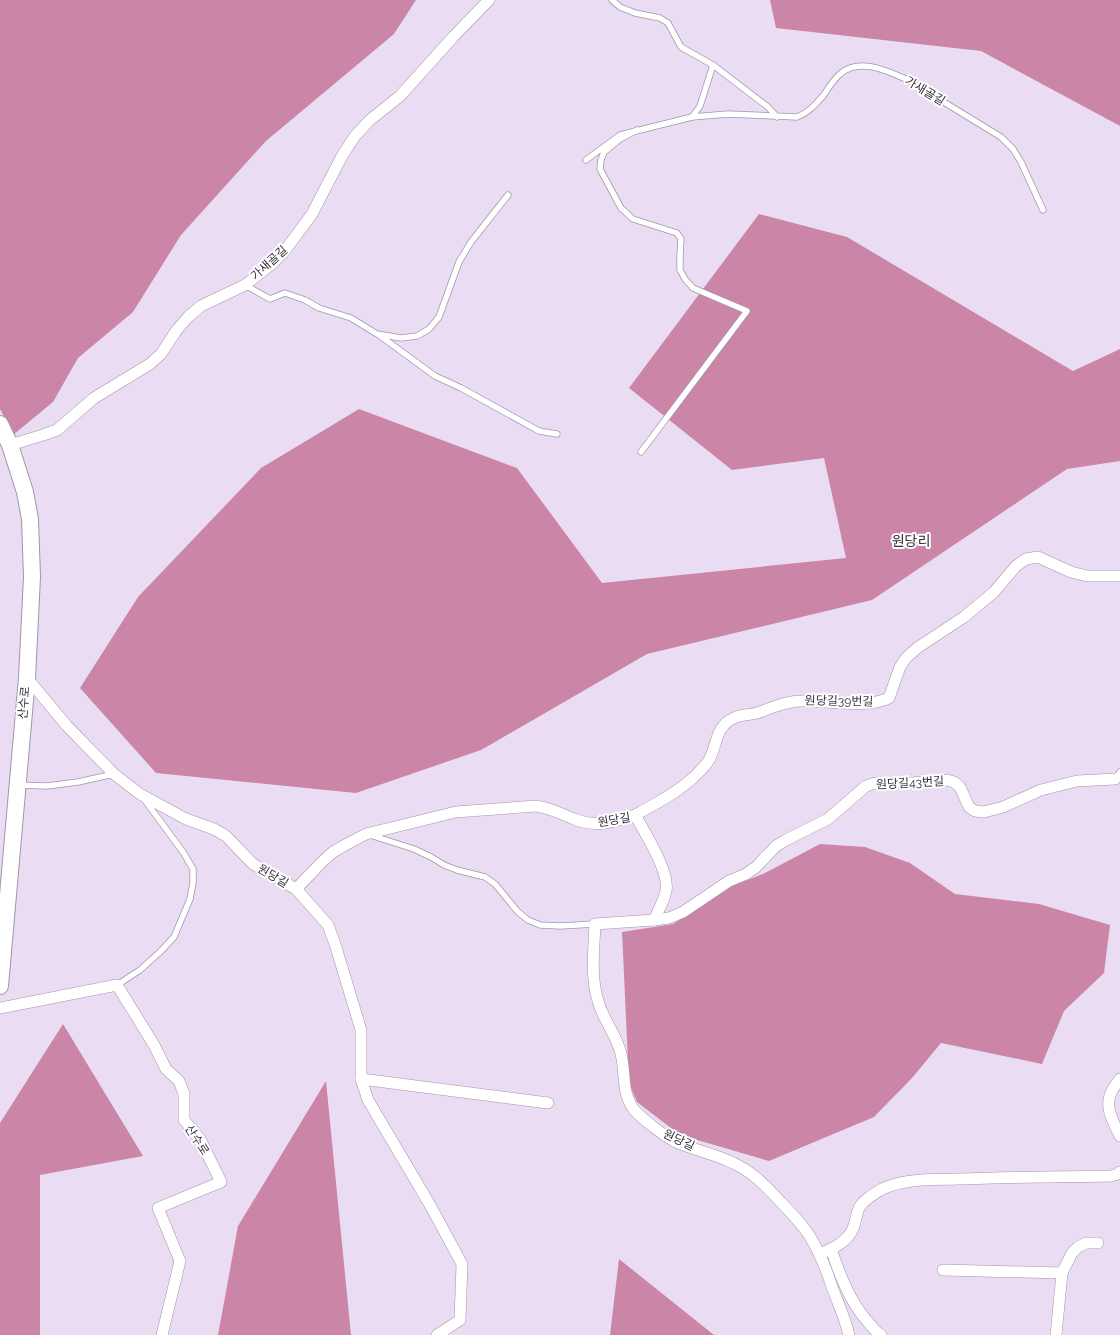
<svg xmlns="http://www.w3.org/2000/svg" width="1120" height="1335" viewBox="0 0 1120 1335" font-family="Raleway,'Noto Sans KR',sans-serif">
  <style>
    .forest { fill: #cb86a7 }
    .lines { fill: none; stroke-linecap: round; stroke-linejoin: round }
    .service-casing { stroke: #a195a9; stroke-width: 7 }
    .minor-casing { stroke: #a195a9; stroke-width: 12 }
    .secondary-casing { stroke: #a195a9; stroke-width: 18 }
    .service { stroke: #fff; stroke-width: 5.5 }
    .minor { stroke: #fff; stroke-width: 11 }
    .secondary { stroke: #fff; stroke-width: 16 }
    .labels { text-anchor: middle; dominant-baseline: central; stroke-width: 4; stroke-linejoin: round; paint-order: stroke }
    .street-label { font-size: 12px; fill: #36313a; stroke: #fff }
    .quarter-label { font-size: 14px; fill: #36313a; stroke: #fff }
  </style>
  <rect width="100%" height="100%" fill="#eaddf3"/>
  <g class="forest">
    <polygon points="0,0 416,0 394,34 266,141 181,235 133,312 78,358 53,402 13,435 0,409"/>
    <polygon points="770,0 1120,0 1120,126 981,51 776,28"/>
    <polygon points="759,214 847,237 1073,371 1120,349 1120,461 1067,469 872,600 647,654 481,750 356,793 156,773 80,688 138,597 261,468 359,409 517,468 602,583 846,558 824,458 732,470 629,388"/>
    <polygon points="820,844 865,847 910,863 955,894 1039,904 1110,925 1104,973 1064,1011 1042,1064 941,1043 912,1078 874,1117 769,1161 680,1135 637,1102 629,1083 622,932 673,924 732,886 765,873"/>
    <polygon points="63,1024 143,1156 40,1175 40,1335 0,1335 0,1123"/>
    <polygon points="326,1081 351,1335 218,1335 238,1226"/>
    <polygon points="619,1259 714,1335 610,1335"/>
  </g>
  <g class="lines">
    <defs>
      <g id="service">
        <path d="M612,0L620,7L635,13L660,18L668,23L681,47L713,65L700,106L692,117L728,114L797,117C808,113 815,105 823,96C828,89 833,80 840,74C859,57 887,71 906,79L1001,137L1013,149L1021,162L1043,210"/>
        <polyline points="713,65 768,107 777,117"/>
        <polyline points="637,130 620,139 604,152 601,160 600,169 621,208 633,219 677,233 681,239 680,255 680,270 685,279 693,288 747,311 641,452"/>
        <polyline points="586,160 620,135 692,117"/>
        <polyline points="245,285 270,299 285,293 305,300 319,308 351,318 377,334 401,338 417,336 429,329 439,317 459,262 471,242 508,195"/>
        <polyline points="379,335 435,376 461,388 539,431 557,434"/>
        <polyline points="1115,779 1120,772"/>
        <polyline points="19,785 47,786 78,782 114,774"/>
        <polyline points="370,835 414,849 431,857 444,865 457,870 485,877 495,884 518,912 528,920 540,925 560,926 595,924"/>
        <polyline points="117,985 140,970 160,952 174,937 190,899 193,883 193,869 183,852 144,799"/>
      </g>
      <g id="minor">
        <polyline points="10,445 43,435 57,430 94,398 150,364 161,354 176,331 188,317 201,306 245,285 273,263 286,249 312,214 342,156 355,136 370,120 400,96 454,36 489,0"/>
        <path d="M27,678L67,726L114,774L140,794L186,819L214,829L226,836L253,864L296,889L322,862L333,852L347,844L366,834L456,812L536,806C551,808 561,814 574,819C596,828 614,822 635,815C645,833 670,872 666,891C664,901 658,911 654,920L595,924C594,950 590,978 599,1004C604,1021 617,1036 621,1054C626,1074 621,1094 635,1111C645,1121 664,1136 676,1142C694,1150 715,1154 733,1163C751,1171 764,1184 777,1198C788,1210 800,1221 809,1235C819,1251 826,1268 832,1287C838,1303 845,1318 849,1335"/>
        <path d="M635,815C661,801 688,787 707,763C718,749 713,727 734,718C741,714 750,715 757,713C772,708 785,701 801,701C827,700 866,709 889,698L900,667L906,658L917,648L964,617L994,592L1016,566L1026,559L1038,557L1071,572L1087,576H1120"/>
        <polyline points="296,889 328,925 335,944 361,1030 361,1079 368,1100 430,1205 462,1264 460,1320 437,1335"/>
        <polyline points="654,920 669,918 683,912 729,881 746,874 756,867 776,846 786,840 828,819 866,786 875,783 911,783 947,780 954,782 960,787 969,807 975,811 984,812 1003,807 1041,790 1077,781 1115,779"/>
        <polyline points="0,1008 117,985 154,1045 166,1069 179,1081 184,1094 184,1120 200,1139 221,1182 158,1208 180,1261 162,1335"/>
        <polyline points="361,1079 548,1103"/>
        <path d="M1120,1079C1117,1083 1113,1088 1111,1093C1104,1107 1114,1123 1120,1136"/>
        <path d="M831,1249C840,1275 849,1300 867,1321C872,1326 875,1332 881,1335"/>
        <path d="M820,1254C831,1249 843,1244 850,1234C856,1226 855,1217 859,1208C863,1200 874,1194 882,1189C905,1178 934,1180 959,1179C1010,1177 1060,1177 1111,1176L1118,1174L1120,1172"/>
        <polyline points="943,1270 1062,1273"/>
        <polyline points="1056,1335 1062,1273 1072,1253 1078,1247 1086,1243 1098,1243"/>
      </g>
      <polyline id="secondary" points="0,424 10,445 25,492 30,519 32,577 27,678 0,986"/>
    </defs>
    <use href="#service" class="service-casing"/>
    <use href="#minor" class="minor-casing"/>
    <use href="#secondary" class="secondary-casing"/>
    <use href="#service" class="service"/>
    <use href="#minor" class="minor"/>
    <use href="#secondary" class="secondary"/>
  </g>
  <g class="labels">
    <g class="street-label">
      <text transform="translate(925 91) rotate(31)">가새골길</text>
      <text transform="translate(269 263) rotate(-42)">가새골길</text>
      <text transform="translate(839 701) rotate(1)">원당길39번길</text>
      <text transform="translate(24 703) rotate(-85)">산수로</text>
      <text transform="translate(910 783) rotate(-3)">원당길43번길</text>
      <text transform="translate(614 820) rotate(-10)">원당길</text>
      <text transform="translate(273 876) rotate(31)">원당길</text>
      <text transform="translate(197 1140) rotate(57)">산수로</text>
      <text transform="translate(679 1140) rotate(25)">원당길</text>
    </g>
    <g class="quarter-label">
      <text x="911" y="541">원당리</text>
    </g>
  </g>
</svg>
